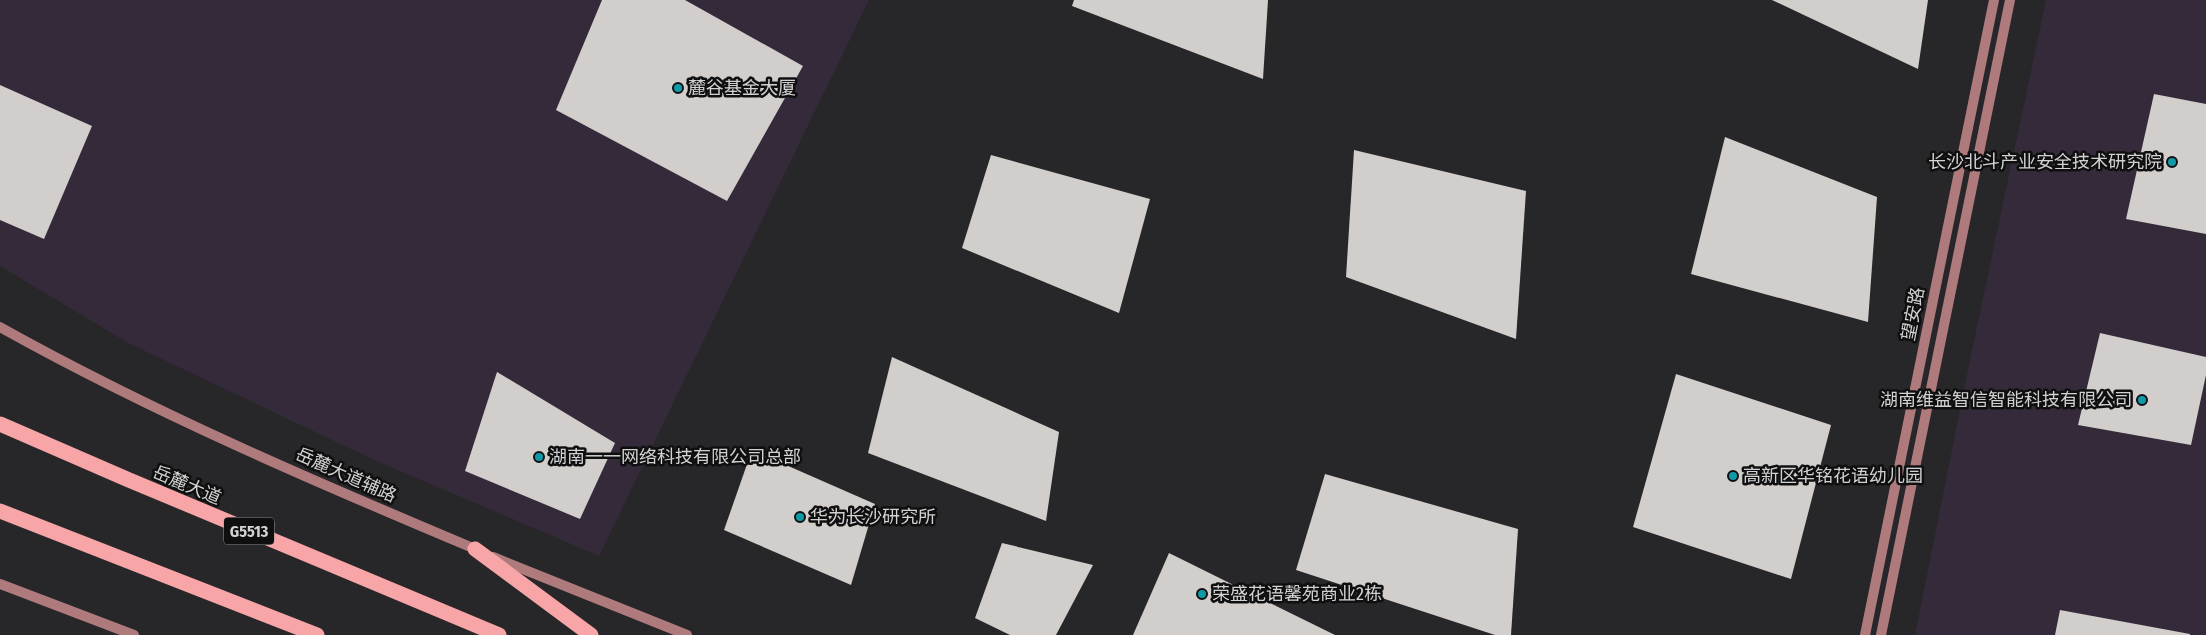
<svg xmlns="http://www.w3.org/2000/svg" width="2206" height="635" viewBox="0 0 2206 635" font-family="'Fira Sans Condensed','Noto Sans SC',sans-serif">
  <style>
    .commercial { fill: #342a39 }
    .building { fill: #d1cecc }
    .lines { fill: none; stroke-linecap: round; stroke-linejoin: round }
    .secondary { stroke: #af7a7b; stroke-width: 10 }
    .highway { stroke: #f8a5a7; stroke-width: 15 }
    .culture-dot { fill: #0f9aa8; stroke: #100f10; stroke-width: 2 }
    .labels { text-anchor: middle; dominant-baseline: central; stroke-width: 5; stroke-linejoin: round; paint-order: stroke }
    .shield { fill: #100f10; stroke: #989798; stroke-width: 1 }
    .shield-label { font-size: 16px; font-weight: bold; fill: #d2d1d3 }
    .poi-label { font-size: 18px; fill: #d2d1d3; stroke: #100f10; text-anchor: start }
    .street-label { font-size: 18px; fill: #d2d1d3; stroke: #100f10 }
  </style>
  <rect width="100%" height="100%" fill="#272629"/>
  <g class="commercial">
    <polygon points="0,0 869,0 599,556 372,459 128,343 0,266"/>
    <polygon points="2046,0 2206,0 2206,635 1915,635 1968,369"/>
  </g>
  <g class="building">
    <polygon points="602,0 685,0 803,66 727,201 556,110"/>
    <polygon points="1074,0 1268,0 1263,79 1072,6"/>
    <polygon points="1772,0 1928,0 1918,69"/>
    <polygon points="0,85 92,126 44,239 0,220"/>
    <polygon points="2154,94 2206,104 2206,234 2126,219"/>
    <polygon points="1725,137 1877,197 1868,322 1691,274"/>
    <polygon points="1354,150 1526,191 1516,339 1346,277"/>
    <polygon points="991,155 1150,199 1119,313 962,248"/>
    <polygon points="2100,333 2206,357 2206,375 2191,445 2078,425"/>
    <polygon points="892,357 1059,432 1046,521 868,453"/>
    <polygon points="497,372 615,443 580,519 465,471"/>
    <polygon points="1676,374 1831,425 1791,579 1633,527"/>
    <polygon points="752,450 875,504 851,585 724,530"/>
    <polygon points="1325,474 1518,529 1511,635 1495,635 1296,570"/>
    <polygon points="1002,543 1093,565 1056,635 1010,635 975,618"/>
    <polygon points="1169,553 1335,635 1133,635"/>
    <polygon points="2060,610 2190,634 2190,635 2055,635"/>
  </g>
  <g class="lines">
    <g class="secondary">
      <path d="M0,327C154,413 318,483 480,551"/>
      <polyline points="493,557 687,635"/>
      <polyline points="0,584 134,635"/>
      <polyline points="1865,635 1994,0"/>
      <polyline points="1881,635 2010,0"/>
    </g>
    <g class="highway">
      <polyline points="0,424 129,480 499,635"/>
      <polyline points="0,511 317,635"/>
      <polyline points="475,549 591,635"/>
    </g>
  </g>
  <g class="culture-dot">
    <circle cx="678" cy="88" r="5"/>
    <circle cx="2172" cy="162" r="5"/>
    <circle cx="2142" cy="400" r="5"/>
    <circle cx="539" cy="457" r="5"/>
    <circle cx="1733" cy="476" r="5"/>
    <circle cx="800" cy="517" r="5"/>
    <circle cx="1202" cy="594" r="5"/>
  </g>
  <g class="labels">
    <rect class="shield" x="224" y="517.5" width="50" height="27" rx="4"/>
    <g class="shield-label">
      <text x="249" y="531">G5513</text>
    </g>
    <g class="poi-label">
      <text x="688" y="88">麓谷基金大厦</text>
      <text x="2162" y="162" text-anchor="end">长沙北斗产业安全技术研究院</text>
      <text x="2132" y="400" text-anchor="end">湖南维益智信智能科技有限公司</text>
      <text x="549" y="457">湖南一一网络科技有限公司总部</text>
      <text x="1743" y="476">高新区华铭花语幼儿园</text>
      <text x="810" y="517">华为长沙研究所</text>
      <text x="1212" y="594">荣盛花语馨苑商业2栋</text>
    </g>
    <g class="street-label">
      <text transform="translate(1913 314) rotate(-79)">望安路</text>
      <text transform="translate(346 475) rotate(24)">岳麓大道辅路</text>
      <text transform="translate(187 485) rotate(23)">岳麓大道</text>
    </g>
  </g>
</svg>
